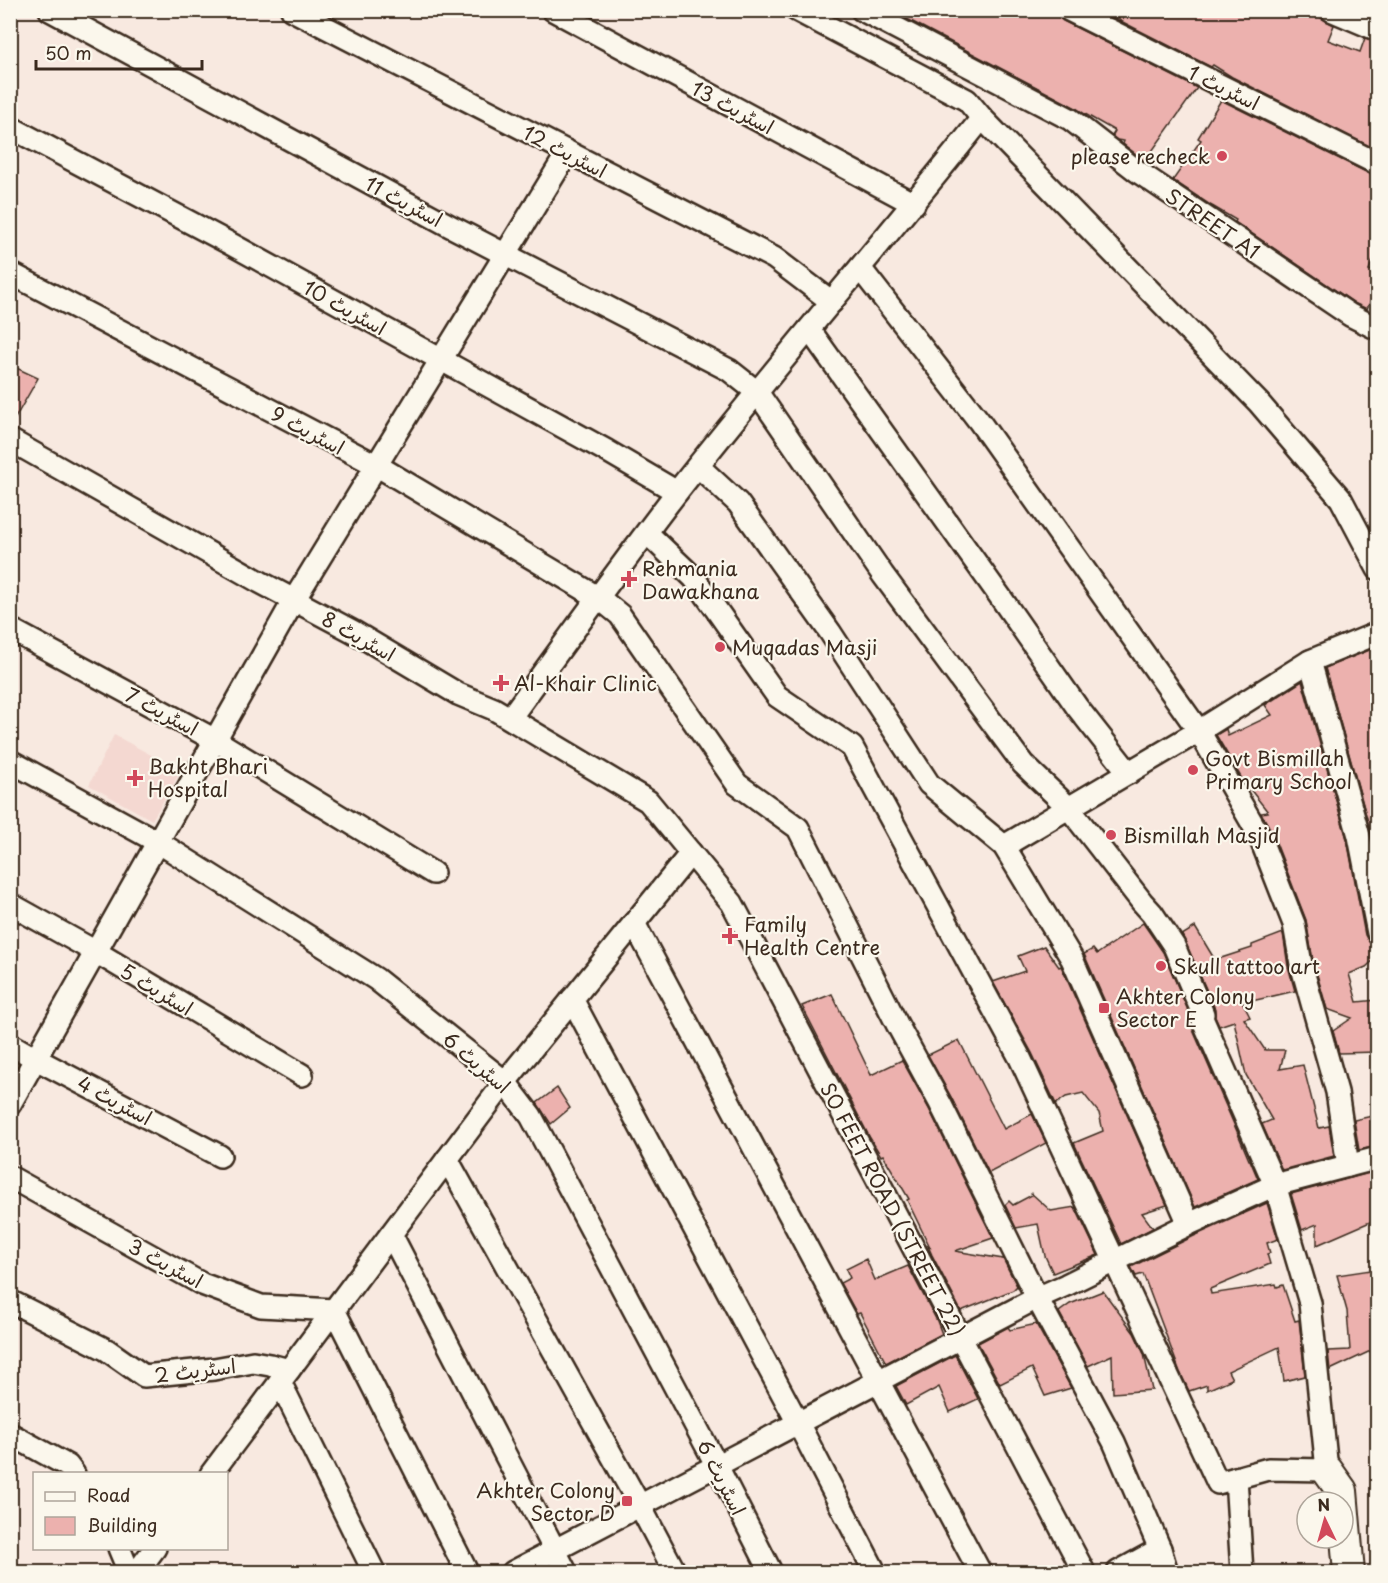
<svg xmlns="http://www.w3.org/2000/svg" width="1388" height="1583" viewBox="0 0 1388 1583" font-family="'Playpen Sans','Playpen Sans Arabic',sans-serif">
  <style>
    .built { fill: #f4d8d1 }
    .building { fill: #ecb1ae; stroke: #3b2a1e; stroke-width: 1.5 }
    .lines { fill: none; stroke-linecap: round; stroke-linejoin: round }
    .street-casing { stroke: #3b2a1e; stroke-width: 26 }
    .secondary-casing { stroke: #3b2a1e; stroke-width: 34 }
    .street { stroke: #fbf7ec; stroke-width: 21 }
    .secondary { stroke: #fbf7ec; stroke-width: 30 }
    .poi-dot { fill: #d1495b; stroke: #fbf7ec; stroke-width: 2 }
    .labels { text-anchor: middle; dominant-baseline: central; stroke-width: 4.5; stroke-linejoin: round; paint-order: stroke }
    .street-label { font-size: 20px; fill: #3b2a1e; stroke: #fbf7ec }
    .poi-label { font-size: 20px; fill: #3b2a1e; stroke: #fbf7ec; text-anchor: start }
  </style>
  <rect width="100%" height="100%" fill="#f8e9e0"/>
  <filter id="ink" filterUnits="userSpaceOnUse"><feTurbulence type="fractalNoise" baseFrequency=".0167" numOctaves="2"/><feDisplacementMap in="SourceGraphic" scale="12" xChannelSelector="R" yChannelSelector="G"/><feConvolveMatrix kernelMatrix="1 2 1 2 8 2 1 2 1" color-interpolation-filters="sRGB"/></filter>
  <g filter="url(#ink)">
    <polygon class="built" points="114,735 181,771 152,820 89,785"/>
    <g class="building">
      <polygon points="890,10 1054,10 1063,21 1197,88 1145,161 1123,144 1124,141 1117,140 1112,136 1115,131 1085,114 1076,108"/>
      <polygon points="1099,10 1318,10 1321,18 1334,25 1328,40 1360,52 1365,38 1377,42 1377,150 1232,77 1213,65 1211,67"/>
      <polygon points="1221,100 1372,175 1377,177 1377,251 1369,270 1377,272 1377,286 1367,309 1356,304 1235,222 1236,220 1212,206 1173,180 1201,140 1198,138"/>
      <polygon points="10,365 38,378 10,427"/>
      <polygon points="1377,647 1377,864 1371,833 1325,668"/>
      <polygon points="1302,681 1347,839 1365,935 1369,942 1377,945 1377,957 1366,967 1349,974 1357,1002 1377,1000 1377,1052 1339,1053 1333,1031 1352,1018 1327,1009 1313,961 1306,920 1271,830 1261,813 1268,812 1242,779 1216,735 1226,729 1228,736 1272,715 1265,705"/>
      <polygon points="1143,923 1163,952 1190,1015 1190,1023 1236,1129 1249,1160 1250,1160 1258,1179 1195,1207 1084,954 1093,949 1097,954"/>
      <polygon points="1195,927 1215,960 1252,948 1252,945 1283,933 1288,966 1295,991 1243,1003 1250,1017 1244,1019 1265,1050 1285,1050 1280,1069 1303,1065 1319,1128 1329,1126 1334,1156 1282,1170 1262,1124 1272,1120 1246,1075 1234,1021 1219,1026 1215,1017 1215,1009 1182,935"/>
      <polygon points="1044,946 1059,967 1061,966 1167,1205 1142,1213 1153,1228 1121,1244 1074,1143 1103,1131 1099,1113 1083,1093 1066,1097 1056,1104 1032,1053 993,982 1025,971 1018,956"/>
      <polygon points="832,994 871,1075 902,1060 929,1109 993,1238 955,1251 1003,1259 1017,1286 1013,1290 961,1311 932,1255 928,1246 930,1247 907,1200 909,1199 883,1155 881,1156 870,1138 802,1006"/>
      <polygon points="959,1040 1004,1129 1032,1114 1046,1143 989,1173 951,1097 928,1055"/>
      <polygon points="557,1088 570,1108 551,1124 537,1103"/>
      <polygon points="1377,1115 1377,1146 1359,1150 1354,1120"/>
      <polygon points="1377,1171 1377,1219 1317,1245 1317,1224 1302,1230 1291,1194"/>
      <polygon points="1031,1193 1051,1211 1075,1207 1098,1255 1053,1273 1045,1256 1038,1224 1016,1228 1005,1205 1009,1201 1013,1205 1032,1195"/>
      <polygon points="1267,1203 1278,1239 1267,1243 1270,1253 1267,1254 1270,1264 1210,1289 1211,1294 1276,1284 1277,1287 1283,1285 1295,1321 1299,1320 1305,1376 1284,1381 1279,1347 1228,1371 1232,1379 1207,1390 1207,1385 1189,1391 1180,1372 1143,1274 1136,1276 1131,1267 1194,1236"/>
      <polygon points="866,1259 875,1280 908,1266 937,1321 942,1334 886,1363 860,1313 857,1314 840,1283 850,1278 846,1269"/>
      <polygon points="1377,1269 1377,1348 1330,1370 1328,1351 1350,1350 1347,1311 1337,1275"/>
      <polygon points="1103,1291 1134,1333 1144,1354 1152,1390 1113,1393 1112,1355 1088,1366 1059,1312 1070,1304"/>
      <polygon points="1036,1324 1071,1388 1045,1396 1032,1368 1000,1384 978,1343 1008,1327 1010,1330"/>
      <polygon points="955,1355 978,1399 950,1412 939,1387 906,1405 896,1386"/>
    </g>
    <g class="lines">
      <defs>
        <g id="street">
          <polyline points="50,10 450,226 729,370 757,392 883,575 1023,764 1069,808 1142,902 1152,913 1174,946 1203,1014 1202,1018 1275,1185 1310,1303 1327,1470 1268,1469 1218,1483 1020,1058 852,747 777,696 694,578 647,533"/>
          <polyline points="292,10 774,258 832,302"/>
          <polyline points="553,10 914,204"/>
          <polyline points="796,10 967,100 982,118 1259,403 1341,499 1378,569"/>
          <polyline points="862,10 1070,119 1137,171 1350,315 1378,329"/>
          <polyline points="1069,10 1378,164"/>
          <polyline points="1331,10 1378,30"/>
          <polyline points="10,127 229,243 607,451 677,492"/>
          <polyline points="860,268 979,421 1191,720 1199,731 1259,835 1294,924 1301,964 1337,1092 1348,1166"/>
          <polyline points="10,273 376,465 599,598 620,615 737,784 798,828 897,1024 940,1103 1037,1298 1114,1442 1160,1549 1167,1572"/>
          <polyline points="809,329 999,595 1077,707 1129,773"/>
          <polyline points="10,440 260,582 354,632 458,694 494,709 648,801 732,903 1084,1572"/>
          <polyline points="698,466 738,503 830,632 929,784 1004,846 1072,959 1189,1224"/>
          <polyline points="10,629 215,740 433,873"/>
          <polyline points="1310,661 1359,836 1378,933"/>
          <path d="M510,718C565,643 620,566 677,492C776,365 882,244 982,118"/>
          <polyline points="10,761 158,842 376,979 505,1082 531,1116 717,1466 771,1572"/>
          <polyline points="1004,846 1199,731 1310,661 1378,633"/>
          <polyline points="10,904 96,952 302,1075"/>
          <polyline points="634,923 980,1572"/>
          <polyline points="572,999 798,1423 875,1572"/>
          <polyline points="10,1044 36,1059 220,1156"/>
          <polyline points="10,1104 294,600 568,152"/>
          <polyline points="447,1159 640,1506 675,1572"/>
          <polyline points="10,1177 202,1284 261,1306 334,1310 467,1572"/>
          <polyline points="391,1234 566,1572"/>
          <polyline points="10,1301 107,1350 144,1376 214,1369 253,1362 270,1365 289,1370"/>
          <polyline points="280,1382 374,1572"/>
          <polyline points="10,1434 68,1466 74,1474"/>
          <polyline points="211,1474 505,1082 691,853"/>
          <polyline points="1236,1478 1242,1572"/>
          <polyline points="119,1548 129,1572"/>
          <polyline points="137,1572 155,1548"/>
          <polyline points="513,1572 1037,1298 1066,1285 1189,1224 1275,1185 1378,1158"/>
          <polyline points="1118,1572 1160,1549"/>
        </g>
        <polyline id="secondary" points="1327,1470 1342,1491 1349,1572"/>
      </defs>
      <use href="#street" class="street-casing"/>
      <use href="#secondary" class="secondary-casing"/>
      <use href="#street" class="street"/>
      <use href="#secondary" class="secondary"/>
    </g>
  </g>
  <g class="poi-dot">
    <circle cx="1222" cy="156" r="6"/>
    <path d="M626 570h6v6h6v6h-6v6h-6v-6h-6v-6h6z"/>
    <circle cx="720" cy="647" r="6"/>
    <path d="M498 674h6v6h6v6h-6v6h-6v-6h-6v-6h6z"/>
    <circle cx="1193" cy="770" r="6"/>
    <path d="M132 769h6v6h6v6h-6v6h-6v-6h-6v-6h6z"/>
    <circle cx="1111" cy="835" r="6"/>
    <path d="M727 927h6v6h6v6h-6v6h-6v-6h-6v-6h6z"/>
    <circle cx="1161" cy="966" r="6"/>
    <rect x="1098" y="1002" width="12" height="12" rx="3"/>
    <rect x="621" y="1495" width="12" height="12" rx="3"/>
  </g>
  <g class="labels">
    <g class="street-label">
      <text transform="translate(1224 87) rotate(26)">اسٹریٹ 1</text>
      <text transform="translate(733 107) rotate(28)">اسٹریٹ 13</text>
      <text transform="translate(565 151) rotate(27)">اسٹریٹ 12</text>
      <text transform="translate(404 201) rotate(28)">اسٹریٹ 11</text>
      <text transform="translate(1213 223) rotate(34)">STREET A1</text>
      <text transform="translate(345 307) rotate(29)">اسٹریٹ 10</text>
      <text transform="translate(308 430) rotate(28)">اسٹریٹ 9</text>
      <text transform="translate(359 636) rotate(29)">اسٹریٹ 8</text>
      <text transform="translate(162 711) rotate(28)">اسٹریٹ 7</text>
      <text transform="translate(157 989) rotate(31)">اسٹریٹ 5</text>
      <text transform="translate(477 1062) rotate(41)">اسٹریٹ 6</text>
      <text transform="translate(115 1100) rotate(28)">اسٹریٹ 4</text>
      <text transform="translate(893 1209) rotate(62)">SO FEET ROAD (STREET 22)</text>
      <text transform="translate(166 1263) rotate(28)">اسٹریٹ 3</text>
      <text transform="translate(195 1370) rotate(-7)">اسٹریٹ 2</text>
      <text transform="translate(722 1477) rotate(63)">اسٹریٹ 6</text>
    </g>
    <g class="poi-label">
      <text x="1210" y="156" text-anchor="end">please recheck</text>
      <text x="642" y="568">Rehmania<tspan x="642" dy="23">Dawakhana</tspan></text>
      <text x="732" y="647">Muqadas Masji</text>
      <text x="514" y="683">Al-Khair Clinic</text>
      <text x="1205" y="758">Govt Bismillah<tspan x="1205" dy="23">Primary School</tspan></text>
      <text x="148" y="766">Bakht Bhari<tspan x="148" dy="23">Hospital</tspan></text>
      <text x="1123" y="835">Bismillah Masjid</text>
      <text x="744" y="924">Family<tspan x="744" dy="23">Health Centre</tspan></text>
      <text x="1173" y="966">Skull tattoo art</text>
      <text x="1116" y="996">Akhter Colony<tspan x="1116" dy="23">Sector E</tspan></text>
      <text x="615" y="1490" text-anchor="end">Akhter Colony<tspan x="615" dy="23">Sector D</tspan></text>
    </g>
  </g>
  <rect width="1388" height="1583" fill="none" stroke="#fbf7ec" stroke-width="36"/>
  <rect x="18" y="18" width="1352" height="1547" fill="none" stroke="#3b2a1e" stroke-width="2" filter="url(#ink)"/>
  <rect x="33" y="1472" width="195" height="78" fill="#fbf7ec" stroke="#aea59a" stroke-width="1.5"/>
  <rect x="45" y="1492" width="30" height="9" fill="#fbf7ec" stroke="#aea59a" stroke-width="1.5"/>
  <text x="87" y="1502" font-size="18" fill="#3b2a1e">Road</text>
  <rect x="45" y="1517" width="30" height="18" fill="#ecb1ae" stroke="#aea59a" stroke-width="1.5"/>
  <text x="87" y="1532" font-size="18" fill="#3b2a1e">Building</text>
  <g transform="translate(1325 1520) rotate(355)"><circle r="28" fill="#fbf7ec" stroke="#aea59a" stroke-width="1.5"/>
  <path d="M0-4.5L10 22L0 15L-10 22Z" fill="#d1495b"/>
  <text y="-9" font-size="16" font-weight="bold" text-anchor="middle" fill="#3b2a1e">N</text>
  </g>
  <path d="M36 60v9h166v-9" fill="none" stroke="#3b2a1e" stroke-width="3"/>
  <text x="45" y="60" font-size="18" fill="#3b2a1e" stroke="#fbf7ec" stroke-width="4.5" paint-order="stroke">50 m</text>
</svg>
